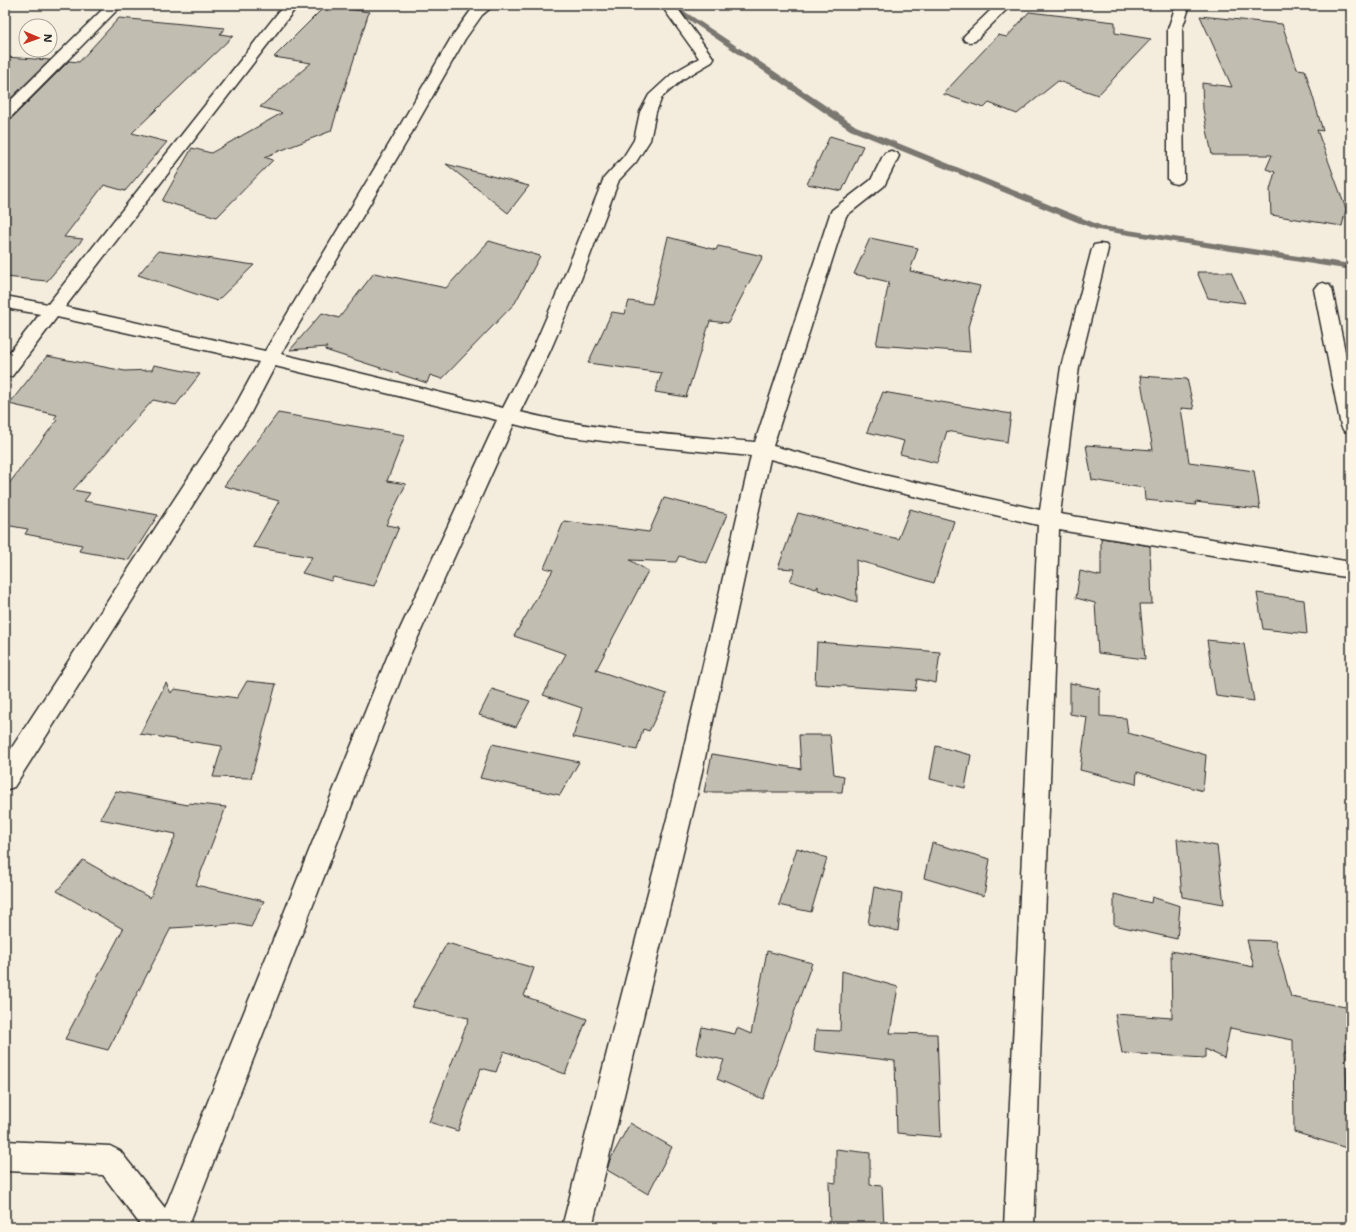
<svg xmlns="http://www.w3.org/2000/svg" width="1356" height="1232" viewBox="0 0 1356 1232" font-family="'Shantell Sans',sans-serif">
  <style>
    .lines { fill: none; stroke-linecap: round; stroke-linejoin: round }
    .stream { fill: #7a7771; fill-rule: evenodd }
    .building { fill: #c2bdb1; stroke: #2b2b2b }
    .street-casing { stroke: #2b2b2b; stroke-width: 3 }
    .street { fill: #fcf5e5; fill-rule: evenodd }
  </style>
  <rect width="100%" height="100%" fill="#f4edde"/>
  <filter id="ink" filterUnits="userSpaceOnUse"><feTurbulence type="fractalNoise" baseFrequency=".025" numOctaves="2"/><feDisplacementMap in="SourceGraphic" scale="8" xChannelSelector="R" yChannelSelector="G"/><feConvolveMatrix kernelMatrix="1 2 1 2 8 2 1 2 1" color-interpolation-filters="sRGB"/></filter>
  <g filter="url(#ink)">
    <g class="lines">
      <polygon class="stream" points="667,5 675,5 856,126 1102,226 1351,264 1351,270 1097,230 850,130"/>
    </g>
    <g class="building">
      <polygon points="325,6 370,12 368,15 331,131 264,157 273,160 217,217 162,201 192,148 211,153 282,113 260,107 311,63 274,57"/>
      <polygon points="1029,12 1115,22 1115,33 1151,39 1098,95 1058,81 1017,114 989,103 984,108 943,94 998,35 1007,37"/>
      <polygon points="1200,16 1282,24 1297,69 1305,70 1323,131 1317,130 1346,209 1342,226 1271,215 1270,190 1275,172 1266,169 1272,155 1212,155 1203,109 1202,83 1232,87"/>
      <polygon points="119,18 225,28 220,34 233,36 132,133 167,142 125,191 104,185 64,237 83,239 47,281 5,277 5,121 11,119 69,61 79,62"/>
      <polygon points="5,57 50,60 5,104"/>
      <polygon points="830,136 863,146 842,191 807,184"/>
      <polygon points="446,164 529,186 508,213"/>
      <polygon points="668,237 716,250 718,246 763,256 728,323 710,321 686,397 655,392 662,373 588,363 612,312 625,314 629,301 652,304"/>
      <polygon points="870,238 918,248 910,271 980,286 968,327 970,352 876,345 889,282 854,274"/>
      <polygon points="489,241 540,256 515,303 442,379 430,375 427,383 325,350 327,347 290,350 322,313 339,318 374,273 446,288"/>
      <polygon points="158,251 254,265 217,301 138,275"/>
      <polygon points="1197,272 1231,272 1245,303 1208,298"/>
      <polygon points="47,356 125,371 152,370 154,365 200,374 176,405 153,400 73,490 90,493 84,501 158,515 129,560 79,551 82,545 25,534 28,529 5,525 5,489 57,420 54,419 57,415 9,404"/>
      <polygon points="1140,376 1187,379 1194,409 1181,408 1189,462 1254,471 1260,509 1195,502 1196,505 1145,500 1144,488 1092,480 1086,445 1153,450"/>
      <polygon points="883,392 1011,414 1007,442 947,431 937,463 900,454 904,441 867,432"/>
      <polygon points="278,413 405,435 387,481 406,484 386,525 399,527 374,586 333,577 331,581 302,573 312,557 253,547 279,501 224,486"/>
      <polygon points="664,498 727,514 707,563 679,556 676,562 630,560 648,571 596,670 667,694 649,731 643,729 637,750 573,737 582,708 543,695 566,654 514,636 553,570 544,568 564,521 649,532"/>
      <polygon points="910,509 954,521 934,583 856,560 857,602 818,590 818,586 816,589 790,581 795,569 778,568 798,513 898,539"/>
      <polygon points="1101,538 1150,546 1152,604 1140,604 1145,659 1098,653 1095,603 1076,598 1080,571 1101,576"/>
      <polygon points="1257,593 1304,600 1307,634 1263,629"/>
      <polygon points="1207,640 1244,644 1254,701 1216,696"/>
      <polygon points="817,642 940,652 936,683 917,679 915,691 815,684"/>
      <polygon points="247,681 276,684 251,778 213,777 222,746 140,734 166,683 171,693 174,689 237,698"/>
      <polygon points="1070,683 1100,689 1100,716 1126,718 1128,733 1206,755 1203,791 1137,772 1136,784 1080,770 1087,717 1070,714"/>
      <polygon points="492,689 530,701 516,727 479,715"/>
      <polygon points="799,735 830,735 834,774 844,776 842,792 704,792 712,754 801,769"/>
      <polygon points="492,744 579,762 560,795 480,778"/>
      <polygon points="936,746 971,755 965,788 930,779"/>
      <polygon points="116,791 188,805 189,803 226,807 196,885 264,901 251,927 237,924 171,928 108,1050 65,1039 123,929 57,891 83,860 150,898 176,834 100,819"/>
      <polygon points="1177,839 1217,846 1224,904 1182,897"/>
      <polygon points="932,843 990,859 984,896 924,878"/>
      <polygon points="797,848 827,858 811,912 779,905"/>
      <polygon points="874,887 902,893 898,931 868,924"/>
      <polygon points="1114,894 1151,903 1152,897 1180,906 1177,939 1114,925"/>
      <polygon points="1247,940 1275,941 1291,997 1351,1008 1351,1051 1345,1050 1350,1149 1294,1132 1293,1040 1230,1028 1224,1058 1205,1049 1205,1058 1122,1053 1115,1014 1172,1018 1171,951 1254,967"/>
      <polygon points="447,943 534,968 524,996 587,1019 565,1074 504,1051 496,1072 481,1068 458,1131 429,1122 469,1018 411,1007"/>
      <polygon points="767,951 812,963 763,1099 717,1079 724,1060 696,1054 702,1027 735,1034 737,1028 751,1034"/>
      <polygon points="842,971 898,987 890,1033 937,1034 941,1137 897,1133 895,1061 814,1051 816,1030 840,1031"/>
      <polygon points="630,1123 672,1147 648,1194 607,1170 610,1160"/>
      <polygon points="836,1149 870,1153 870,1185 882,1186 884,1227 830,1227 829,1182 836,1183"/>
    </g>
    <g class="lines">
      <defs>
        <g id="street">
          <polygon points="107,5 122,5 10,118 5,120 5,106"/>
          <path d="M284,5H298L65,307L265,351L391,141L451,38L472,9L478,5H494L482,15L465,39L407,141L281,354L503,408L532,351L563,279L604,178L624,156L634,140L640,112L649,95L673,73L699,58L661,5H675L714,59L712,62L683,79L662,97L656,112L650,140L636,162L619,180L581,279L550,351L520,412C597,431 676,435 755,442L830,214L832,210L871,180L883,156L885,153L891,151L897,153L899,156L884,186L846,216L773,446L879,474L1040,510L1061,367L1092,249L1094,245L1100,244L1106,245L1108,249L1079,367L1060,514L1351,562V578L1059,530L1034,1227H1004L1038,525L879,488L770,459L696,799L592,1227H562L672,799L751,456L627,444L557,435L514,424L410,655L188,1227H142L103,1175L5,1171V1141L110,1146L120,1151L165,1208L388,655L497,420L275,366L249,416L14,787L5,790V758L234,408L259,362L57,317L12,376L5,377V358L40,314L5,308V296L48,304Z"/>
          <polygon points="996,5 1011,5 975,41 970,42 965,41 963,38 965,35"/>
          <polygon points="1176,5 1190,5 1182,29 1184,179 1182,182 1176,184 1170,182 1168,179 1168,29"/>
          <polygon points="1323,283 1329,285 1332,289 1351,380 1351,433 1344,431 1341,426 1314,289 1317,285"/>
        </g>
      </defs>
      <use href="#street" class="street-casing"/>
      <use href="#street" class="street"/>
    </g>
  </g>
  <rect width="1356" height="1232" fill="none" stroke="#fcf5e5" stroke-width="20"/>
  <rect x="10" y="10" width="1336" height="1212" fill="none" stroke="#2b2b2b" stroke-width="1.5" filter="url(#ink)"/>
  <g transform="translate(38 38) rotate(92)"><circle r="19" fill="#fcf5e5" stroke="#a8a49b"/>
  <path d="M0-3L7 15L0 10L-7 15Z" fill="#c8321e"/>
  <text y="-6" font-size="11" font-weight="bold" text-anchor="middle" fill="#2b2b2b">N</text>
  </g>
</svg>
